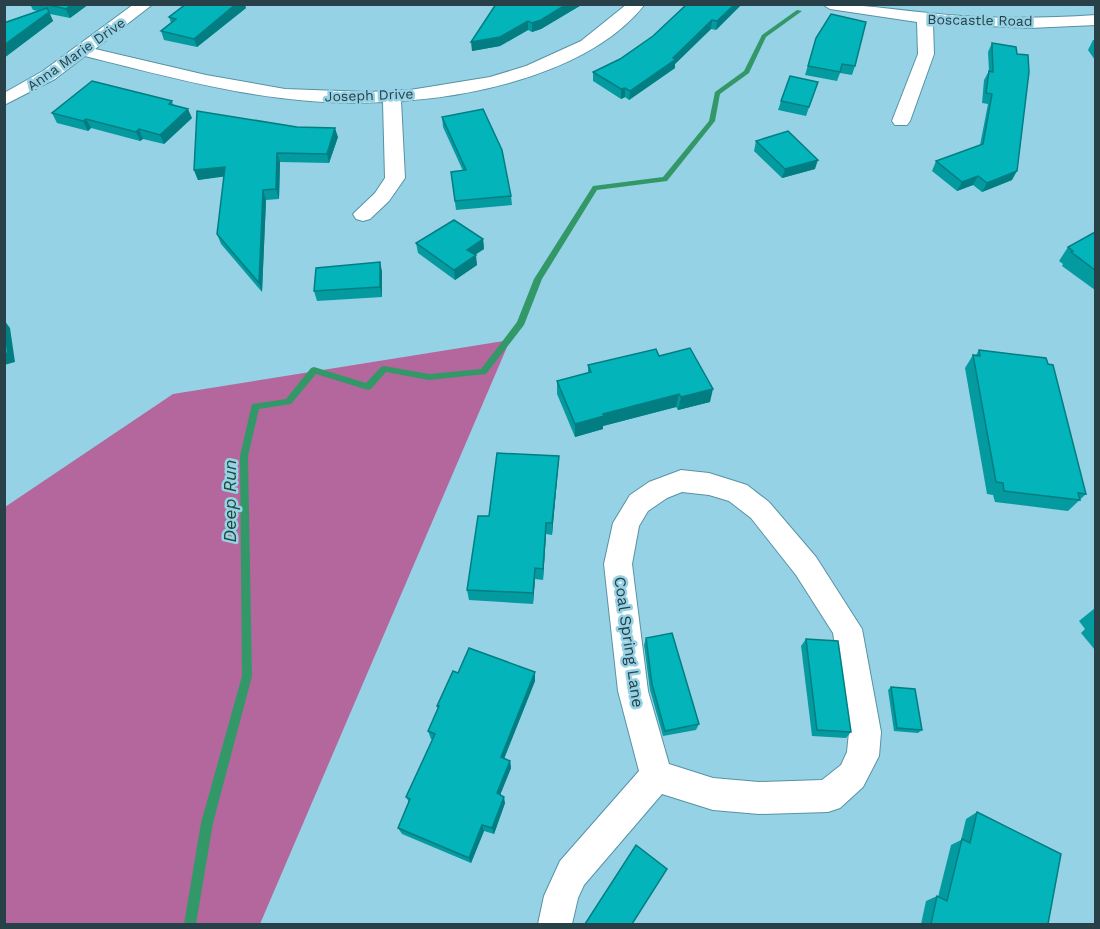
<svg xmlns="http://www.w3.org/2000/svg" width="1100" height="929" viewBox="0 0 1100 929" font-family="'Work Sans',sans-serif">
  <style>
    .forest { fill: #b3679c }
    .lines { fill: none; stroke-linecap: round; stroke-linejoin: round }
    .stream { fill: #339868; fill-rule: evenodd }
    .street-casing { stroke: #5792a4; stroke-width: 2 }
    .street { fill: #fff; fill-rule: evenodd }
    .wall { fill: #039ba0 }
    .shaded-wall { fill: #027e82 }
    .building { fill: #03b4ba; stroke: #027e82; stroke-width: 1.5 }
    .labels { text-anchor: middle; dominant-baseline: central; stroke-width: 5; stroke-linejoin: round; paint-order: stroke }
    .far-street-label { font-size: 14px; fill: #284148; stroke: #96d2e5 }
    .street-label { font-size: 16px; fill: #284148; stroke: #96d2e5 }
    .water-label { font-size: 18px; font-style: italic; fill: #214a35; stroke: #96d2e5 }
  </style>
  <rect width="100%" height="100%" fill="#96d2e5"/>
  <polygon class="forest" points="510,340 260,924 5,924 5,507 173,394"/>
  <g class="lines">
    <polygon class="stream" points="797,10 802,11 766,37 749,73 720,94 715,121 667,181 597,190 542,279 524,325 486,374 429,380 386,372 371,389 368,390 316,374 291,404 259,409 248,456 252,676 213,823 196,924 184,924 201,823 242,676 240,456 252,404 286,399 311,368 314,367 366,383 381,367 384,366 429,374 481,369 517,322 534,279 593,186 663,177 709,121 715,92 744,71 762,35"/>
    <defs>
      <g id="street">
        <path d="M134,4H153L95,49L206,75L285,89L368,92L410,90L490,77L526,66L581,41L627,4H645C594,70 480,96 401,101L405,178L389,201L370,219L363,221L356,219L353,214L375,193L385,178L383,102C281,108 184,81 85,56L55,79L4,105V93L43,71Z"/>
        <path d="M822,4C869,4 915,13 961,16C1006,19 1051,18 1096,15V25L1029,28L933,23L934,54L910,121L907,125H895L892,121L918,54L917,22L830,9Z"/>
        <path d="M681,470L709,473L747,485L769,502L816,557L862,629L881,732L879,756L863,787L840,808L828,812L759,814L713,810L662,794L584,885L578,898L572,924H538L544,896L560,861L639,771L618,691L604,564L613,523L630,495L649,482ZM682,492L709,495L729,501L751,518L796,575L833,633L849,732L847,752L841,765L822,780L759,782L713,778L669,764L648,691L632,564L639,526L648,511L667,498Z"/>
      </g>
    </defs>
    <use href="#street" class="street-casing"/>
    <use href="#street" class="street"/>
  </g>
  <g class="wall">
    <polygon points="30,4 89,4 70,18 50,14 53,21 4,58 4,22 38,11 33,10"/>
    <polygon points="496,4 583,4 541,29 532,32 528,30 500,46 472,51"/>
    <polygon points="742,4 716,30 711,29 675,64 675,68 629,100 625,97 621,99 593,81 593,72"/>
    <polygon points="246,8 197,47 164,40 161,31 171,23 169,17"/>
    <polygon points="816,38 855,66 852,75 840,73 837,81 805,75"/>
    <polygon points="1093,40 1095,40 1095,60 1088,50"/>
    <polygon points="992,43 1012,180 982,192 973,185 957,191 932,171 936,161 980,145 988,104 982,103 984,80 989,71 988,52"/>
    <polygon points="818,82 806,116 778,110 781,101"/>
    <polygon points="172,101 173,105 192,118 164,144 143,139 140,141 91,128 88,131 57,123 52,113"/>
    <polygon points="442,117 511,196 512,205 456,210 451,172 463,171 443,127"/>
    <polygon points="338,137 329,163 280,162 279,199 266,200 262,292 221,244 217,234 224,176 198,180 194,170"/>
    <polygon points="756,141 815,169 782,178 754,151"/>
    <polygon points="1095,232 1095,290 1062,266 1063,264 1059,261 1068,247"/>
    <polygon points="483,239 484,249 475,255 477,265 455,280 418,253 416,243"/>
    <polygon points="380,262 382,272 382,297 317,301 314,291"/>
    <polygon points="979,350 1086,494 1068,511 995,502 993,495 987,494 965,368 973,355 976,355"/>
    <polygon points="659,356 710,402 678,410 676,407 603,426 603,429 575,437 557,394 557,381 588,373 588,365"/>
    <polygon points="559,456 558,468 552,535 546,534 543,580 535,579 533,604 469,600 467,590 489,516"/>
    <polygon points="1095,608 1095,650 1081,633 1085,629 1079,621"/>
    <polygon points="646,638 699,724 696,730 663,736 650,690 644,645"/>
    <polygon points="806,639 851,732 846,738 812,736 801,646"/>
    <polygon points="458,673 535,681 504,758 510,761 511,768 500,795 505,803 494,834 484,831 471,863 402,834 398,828 409,802 406,797 433,740 431,739 428,731 438,709 437,706"/>
    <polygon points="891,687 922,730 918,733 894,731 888,690"/>
    <polygon points="977,812 1048,924 921,924 926,901 937,896 938,897 951,845 961,840 966,819"/>
  </g>
  <g class="shaded-wall">
    <polygon points="72,4 89,4 70,18 66,9"/>
    <polygon points="236,4 245,4 246,8 197,47 194,39"/>
    <polygon points="567,4 583,4 541,29 532,32 532,23"/>
    <polygon points="735,4 742,4 716,30 717,21"/>
    <polygon points="49,12 53,21 4,58 4,45"/>
    <polygon points="712,20 711,29 675,64 675,68 629,100 630,91 673,58"/>
    <polygon points="528,21 528,30 500,46 472,51 471,42"/>
    <polygon points="625,88 625,97 621,99 621,89"/>
    <polygon points="188,109 192,118 164,144 160,135"/>
    <polygon points="86,119 91,128 88,131 83,121"/>
    <polygon points="335,128 338,137 329,163 327,154"/>
    <polygon points="139,129 143,139 140,141 136,132"/>
    <polygon points="277,153 280,162 279,199 276,189"/>
    <polygon points="818,160 815,169 782,178 785,169"/>
    <polygon points="225,167 228,176 198,180 194,170"/>
    <polygon points="1017,171 1012,180 982,192 987,183"/>
    <polygon points="978,176 973,185 957,191 962,182"/>
    <polygon points="263,190 266,200 262,292 259,283"/>
    <polygon points="483,239 484,249 468,259 467,250"/>
    <polygon points="476,255 477,265 455,280 454,270"/>
    <polygon points="380,262 382,272 382,297 380,287"/>
    <polygon points="4,320 10,328 15,362 4,365"/>
    <polygon points="713,389 710,402 678,410 681,397"/>
    <polygon points="679,394 676,407 603,426 603,429 575,437 575,424 603,414"/>
    <polygon points="559,456 558,468 552,535 552,523"/>
    <polygon points="546,523 546,534 543,580 543,569"/>
    <polygon points="535,568 535,579 533,604 533,593"/>
    <polygon points="535,672 535,681 502,764 501,757"/>
    <polygon points="510,761 511,768 498,800 497,793"/>
    <polygon points="504,797 505,803 494,834 492,828"/>
    <polygon points="482,825 484,831 471,863 469,858"/>
  </g>
  <g class="building">
    <polygon points="45,4 72,4 66,9"/>
    <polygon points="186,4 236,4 194,39 161,31 176,19 169,17"/>
    <polygon points="496,4 567,4 541,20 532,23 528,21 500,37 471,42"/>
    <polygon points="687,4 735,4 717,21 712,20 673,58 676,59 630,91 625,88 621,89 593,72 620,59 653,36"/>
    <polygon points="47,8 49,12 4,45 4,23"/>
    <polygon points="831,14 866,22 855,66 842,64 840,72 808,66 816,38"/>
    <polygon points="992,43 1016,47 1017,54 1028,55 1029,72 1017,171 987,183 978,176 962,182 936,161 983,144 992,94 986,93 989,71 993,72"/>
    <polygon points="790,76 818,82 809,107 781,101"/>
    <polygon points="92,81 172,101 169,104 188,109 160,135 139,129 136,132 86,119 83,121 52,113"/>
    <polygon points="483,109 502,150 511,196 455,201 451,172 466,170 442,117"/>
    <polygon points="197,111 297,127 335,128 327,154 277,153 276,189 263,190 259,283 217,234 225,167 194,170"/>
    <polygon points="788,131 818,160 785,169 756,141"/>
    <polygon points="454,220 483,239 467,250 476,255 454,270 416,243"/>
    <polygon points="1095,232 1095,270 1071,252 1073,251 1068,247"/>
    <polygon points="380,262 380,287 314,291 316,268"/>
    <polygon points="4,327 8,353 4,354"/>
    <polygon points="690,348 713,389 681,397 679,394 603,414 604,416 575,424 557,381 591,372 588,365 656,349 659,356"/>
    <polygon points="979,350 1046,358 1048,364 1053,365 1086,494 1078,493 1080,500 1004,491 1003,483 996,482 973,355 980,356"/>
    <polygon points="497,453 559,456 552,523 546,523 543,569 535,568 533,593 467,590 478,516 489,516"/>
    <polygon points="672,633 699,724 665,731 652,684 646,638"/>
    <polygon points="806,639 838,641 851,732 817,730"/>
    <polygon points="469,648 535,672 501,757 510,761 497,793 504,797 492,828 482,825 469,858 398,828 410,799 406,797 435,734 428,731 439,706 437,706 453,671 458,673"/>
    <polygon points="891,687 915,689 922,730 897,728"/>
    <polygon points="977,812 1061,854 1048,924 931,924 937,896 947,901 962,839 970,843"/>
    <polygon points="636,845 667,869 632,924 585,924"/>
  </g>
  <g class="labels">
    <g class="far-street-label">
      <text transform="translate(980 20) rotate(1)">Boscastle Road</text>
      <text transform="translate(76 54) rotate(-35)">Anna Marie Drive</text>
      <text transform="translate(369 95) rotate(-2)">Joseph Drive</text>
    </g>
    <g class="street-label">
      <text transform="translate(629 642) rotate(82)">Coal Spring Lane</text>
    </g>
    <g class="water-label">
      <text transform="translate(229 501) rotate(-90)">Deep Run</text>
    </g>
  </g>
  <rect width="1100" height="929" fill="none" stroke="#284148" stroke-width="12"/>
</svg>
